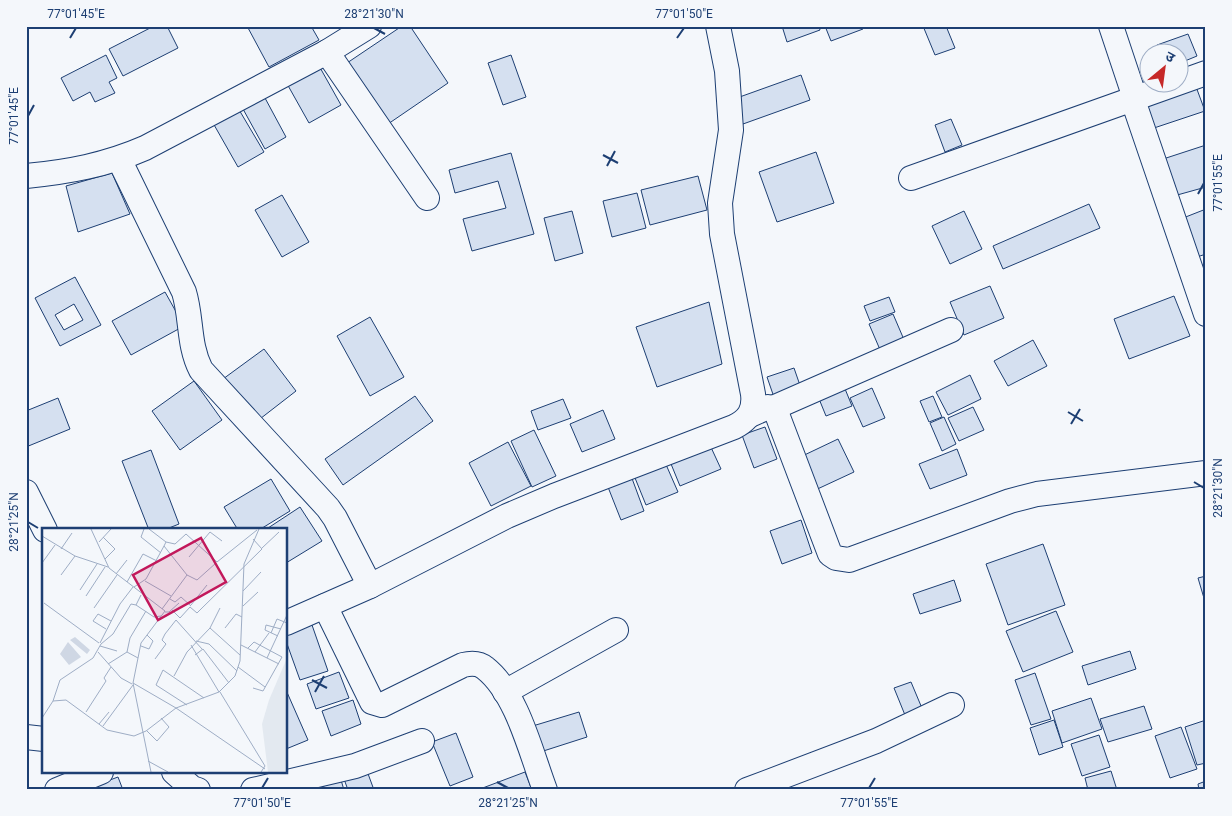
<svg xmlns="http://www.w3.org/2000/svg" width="1232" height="816" viewBox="0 0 1232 816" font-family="Roboto,'Noto Sans Devanagari',sans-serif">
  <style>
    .building { fill: #d5e0f0; stroke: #1d3f73; fill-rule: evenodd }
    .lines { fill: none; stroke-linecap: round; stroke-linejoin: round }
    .minor-casing { stroke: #1d3f73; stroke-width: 26 }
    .minor { stroke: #f4f7fb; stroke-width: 24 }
    .ticks { fill: none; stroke: #1d3f73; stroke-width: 2 }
    .inset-road { fill: none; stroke: #9eadc5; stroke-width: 1 }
    .view { fill: #c2185b; fill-opacity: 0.15; stroke: #c2185b; stroke-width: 2.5 }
    .inset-edge { fill: none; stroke: #1d3f73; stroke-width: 2.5 }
    .neatline { fill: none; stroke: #1d3f73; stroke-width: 2 }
    .ticks-label { font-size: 12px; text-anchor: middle; fill: #1d3f73 }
  </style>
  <rect width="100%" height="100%" fill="#f4f7fb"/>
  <g class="building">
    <polygon points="154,26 167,26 178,48 123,76 109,49"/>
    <polygon points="247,26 311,26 319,40 269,67"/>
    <polygon points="402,26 410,26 448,83 388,124 347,63"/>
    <polygon points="782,26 819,26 820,30 787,42"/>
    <polygon points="825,26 862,26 863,29 831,41"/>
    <polygon points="923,26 946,26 955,48 935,55"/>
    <polygon points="1188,34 1197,56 1180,63 1180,52 1160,52 1157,45"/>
    <polygon points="106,55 117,78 109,82 115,93 95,102 90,92 73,101 61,78"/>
    <polygon points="511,55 526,97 503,105 488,63"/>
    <polygon points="318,64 341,105 309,123 286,82"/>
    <polygon points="801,75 810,100 743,124 734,99"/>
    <polygon points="1195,84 1205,111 1148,130 1139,106"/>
    <polygon points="265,98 286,137 265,149 243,109"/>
    <polygon points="238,108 264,152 238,167 213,123"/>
    <polygon points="951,119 962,145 945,152 935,125"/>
    <polygon points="1206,145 1206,187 1170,197 1157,161"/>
    <polygon points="816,152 834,203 777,222 759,172"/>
    <polygon points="511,153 534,234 472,251 463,219 506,208 498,181 455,193 449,170"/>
    <polygon points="112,173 130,214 78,232 66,186"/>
    <polygon points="698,176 707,210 650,225 641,190"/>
    <polygon points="637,193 646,228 612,237 603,201"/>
    <polygon points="282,195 309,242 282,257 255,210"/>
    <polygon points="1089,204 1100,228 1003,269 993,246"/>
    <polygon points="1206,209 1206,254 1191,259 1178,220"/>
    <polygon points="572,211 583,253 555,261 544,218"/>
    <polygon points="964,211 982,249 950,264 932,226"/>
    <path d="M75,277L101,325L60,346L35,298ZM74,304L83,320L64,330L55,315Z"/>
    <polygon points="990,286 1004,318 964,335 950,302"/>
    <polygon points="165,292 184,326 131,355 112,321"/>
    <polygon points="1174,296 1190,336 1129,359 1114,319"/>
    <polygon points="889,297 895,312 870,321 864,306"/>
    <polygon points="709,302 722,364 657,387 636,327"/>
    <polygon points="893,314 905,342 881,352 869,324"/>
    <polygon points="370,317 404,377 370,396 337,336"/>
    <polygon points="1033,340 1047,366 1008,386 994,361"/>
    <polygon points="264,349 296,391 256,422 223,379"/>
    <polygon points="794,368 803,394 776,403 767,377"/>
    <polygon points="970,375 981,399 948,415 936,392"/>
    <polygon points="841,379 852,406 826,416 815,389"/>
    <polygon points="194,381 222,420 180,450 152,411"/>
    <polygon points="872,388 885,418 863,427 850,398"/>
    <polygon points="415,396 433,421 343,485 325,459"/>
    <polygon points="933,396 942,417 929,422 920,401"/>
    <polygon points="58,398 70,429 26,447 26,411"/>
    <polygon points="563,399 571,418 538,430 531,411"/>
    <polygon points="973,407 984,430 959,441 948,418"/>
    <polygon points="603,410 615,439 582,452 570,424"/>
    <polygon points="944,417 956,444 942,451 930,423"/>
    <polygon points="765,427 777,459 754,468 742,435"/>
    <polygon points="534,430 556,476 532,487 511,441"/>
    <polygon points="838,439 854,472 811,492 796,459"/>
    <polygon points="508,442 531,486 491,506 469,463"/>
    <polygon points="709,443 721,469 680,486 669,459"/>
    <polygon points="957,449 967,475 930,489 919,464"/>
    <polygon points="151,450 179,524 164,530 149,530 122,461"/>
    <polygon points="664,460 678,492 646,505 633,473"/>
    <polygon points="630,473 644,511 621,520 606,482"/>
    <polygon points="271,479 290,511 259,530 238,530 224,507"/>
    <polygon points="300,507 322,541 286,563 286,530 265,530"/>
    <polygon points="801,520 812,553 782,564 770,531"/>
    <polygon points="1043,544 1065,605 1008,625 986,564"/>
    <polygon points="1206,576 1206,605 1198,578"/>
    <polygon points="954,580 961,601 920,614 913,594"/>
    <polygon points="1056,611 1073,652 1023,672 1006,631"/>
    <polygon points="312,625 328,671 300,680 286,641 286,634"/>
    <polygon points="1130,651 1136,669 1088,685 1082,666"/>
    <polygon points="339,672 349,698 316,709 307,684"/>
    <polygon points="1035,673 1051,719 1031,725 1015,680"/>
    <polygon points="911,682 924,713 907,720 894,688"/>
    <polygon points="286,690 308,740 286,749"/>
    <polygon points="1091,698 1102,729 1062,743 1052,711"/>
    <polygon points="353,700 361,724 331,736 322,711"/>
    <polygon points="1144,706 1152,729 1108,742 1100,719"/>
    <polygon points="579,712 587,737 534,754 526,728"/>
    <polygon points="1054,720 1063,747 1039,755 1030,728"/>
    <polygon points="1206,720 1206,763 1197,765 1185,727"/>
    <polygon points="1181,727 1197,769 1170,778 1155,736"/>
    <polygon points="456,733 473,777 450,786 432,742"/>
    <polygon points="1099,735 1110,767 1082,776 1071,744"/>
    <polygon points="367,771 374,790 348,790 344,779"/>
    <polygon points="1111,771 1117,790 1088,790 1085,778"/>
    <polygon points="525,772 532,790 481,790 480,789"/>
    <polygon points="118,777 123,790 93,790 91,787"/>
    <polygon points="341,780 344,790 315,790 315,789"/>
    <polygon points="1206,781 1206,790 1199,790 1198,784"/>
  </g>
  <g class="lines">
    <defs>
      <g id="minor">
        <polyline points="1111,26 1135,98 1136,109 1206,314"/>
        <polyline points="327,52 427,198"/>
        <path d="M119,159L184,292C192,318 188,345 201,370L328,508L335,518L370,586"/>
        <path d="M26,176C68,172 106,165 145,148L327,52L369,26"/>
        <polyline points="911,178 1206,73"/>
        <polyline points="773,408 951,330"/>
        <polyline points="750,415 768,407 775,409 830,554 836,558 849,560 1010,501 1037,494 1206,473"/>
        <polyline points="26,492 45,530"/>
        <path d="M325,606L372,702L382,705L463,665C471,663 479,663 485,668C517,693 531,753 545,790"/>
        <path d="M286,623L370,586L507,516L554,496L734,427C748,420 755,411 753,394L722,234L720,203L731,130L727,71L718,26"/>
        <polyline points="505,692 616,630"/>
        <polyline points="26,737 44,739"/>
        <polyline points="174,772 192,788 198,790"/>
        <polyline points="57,790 101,772"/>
        <polyline points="253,790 355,766 422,741"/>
        <polyline points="747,790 876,741 952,705"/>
      </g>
    </defs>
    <use href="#minor" class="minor-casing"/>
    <use href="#minor" class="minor"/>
  </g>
  <path class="ticks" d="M374,28L385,34M70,38L76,28M677,38L684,28M28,116L34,105M603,155L618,163M607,166L615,151M1198,194L1204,183M1068,412L1083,421M1071,424L1080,409M1194,482L1204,488M28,522L38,528M312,680L327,688M315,692L324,676M497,782L508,788M262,788L268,778M869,788L875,778"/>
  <g transform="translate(42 528)">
    <rect width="245" height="245" fill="#f4f7fb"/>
    <path d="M245,130V244H226L220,196L227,172Z" fill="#e3e9f0"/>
    <path d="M33,109L48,122L45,126L28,112ZM26,114L39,129L27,137L18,126Z" fill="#cfd7e4"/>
    <path class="inset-road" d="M49,1L67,40L123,83L99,115L91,155L109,244M102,1L99,9L119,25M107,1L124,14M0,8L33,28L66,39M61,9L73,21L63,31M57,14L69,1M220,20L237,4M19,21L30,5M147,29L168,4L180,13M0,35L13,17M74,46L85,32M19,47L33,28M145,47L155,52L174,35M103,53L129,68M85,54L101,26L115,33M92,59L104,51L122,18M38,62L55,36M201,63L219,44M44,68L63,39M128,71L133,74L139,69L149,78M2,75L57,115M94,77L112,89L119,88M149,77L165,57M201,78L216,64M52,80L75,47M120,81L145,47L122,18L124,14L133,16L144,6L175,34L215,2M130,82L138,90L148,79L155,85L159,81L220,21L211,11M123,84H127L137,75M134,92L160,121M168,100L198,127M183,100L194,86L200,89M64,101L51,93L56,86L69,93M229,105L235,91L245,95M236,108L223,102L224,97L239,101M154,113L167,116L195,143M58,115L78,76L91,59M149,117L177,164M199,117L237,136M58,118L75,123M99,118L107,121L111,113L105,107M206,120L212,114L240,129L221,163L211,160M56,124L79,150L90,156M85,124L88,110L104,83M213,124L227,105M153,127L161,121L187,155M225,130L245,87M113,131L124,116L120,112L123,106L134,92M66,136L85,124L96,130M196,139L223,159M132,148L145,124L168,100L178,80M91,155L134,180L223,241M178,164L223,238L219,244M11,173L18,152L51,130L59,116L71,106L89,76L94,77L99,67M145,177L114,157L121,142L162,170M44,184L64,153L62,150L69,139M0,190L11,173L24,172L65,202L92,208L104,203L134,180L177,164L193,148L198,133L202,36L217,1M57,196L67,184M61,198L91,157M105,203L115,213L127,199L119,190M106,233L126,244"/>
    <path class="view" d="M159,10L184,54L116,92L91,47Z"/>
    <rect width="245" height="245" class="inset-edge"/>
  </g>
  <rect width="1232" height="816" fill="none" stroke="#f4f7fb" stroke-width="55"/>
  <g transform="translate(1164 68) rotate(29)"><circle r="24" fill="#f4f7fb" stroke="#9eadc5"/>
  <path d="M0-4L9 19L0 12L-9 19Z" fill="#c62828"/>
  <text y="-8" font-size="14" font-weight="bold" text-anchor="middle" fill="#1d3f73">उ</text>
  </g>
  <rect x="28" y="28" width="1176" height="760" class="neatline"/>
  <g class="ticks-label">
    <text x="76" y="18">77°01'45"E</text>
    <text x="374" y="18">28°21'30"N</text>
    <text x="684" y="18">77°01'50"E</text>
    <text transform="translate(14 116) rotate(-90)" y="4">77°01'45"E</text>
    <text transform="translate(1218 183) rotate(-90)" y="4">77°01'55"E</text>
    <text transform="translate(1218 488) rotate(-90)" y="4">28°21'30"N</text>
    <text transform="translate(14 522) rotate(-90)" y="4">28°21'25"N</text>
    <text x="262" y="807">77°01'50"E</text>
    <text x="508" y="807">28°21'25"N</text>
    <text x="869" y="807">77°01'55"E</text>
  </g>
</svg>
